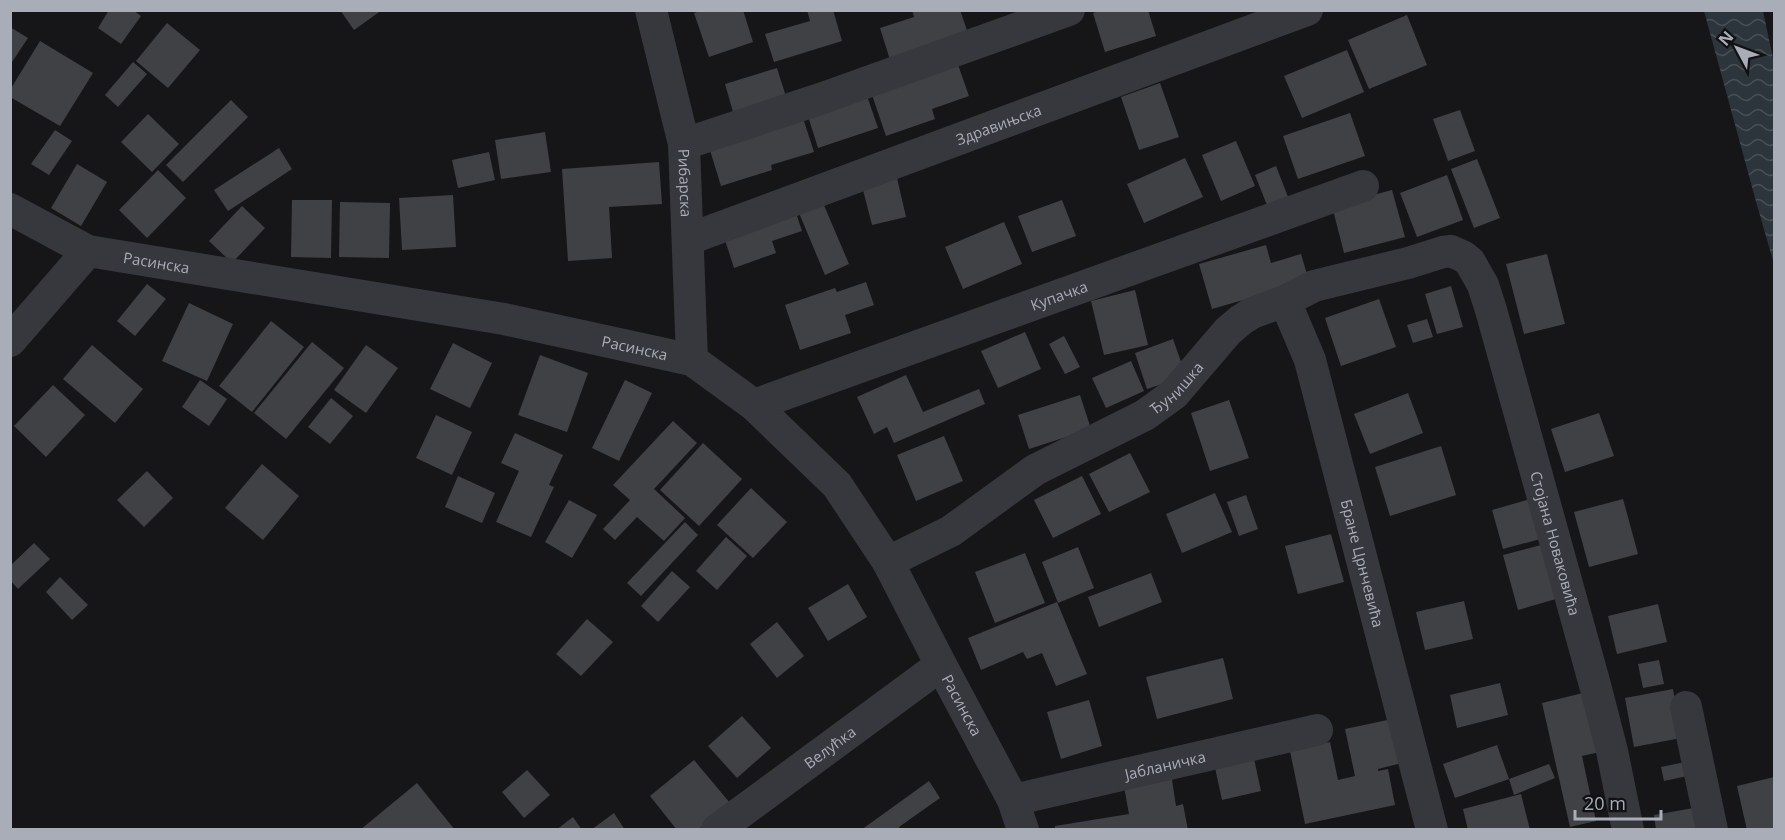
<svg xmlns="http://www.w3.org/2000/svg" width="1785" height="840" viewBox="0 0 1785 840" font-family="'Open Sans',sans-serif">
  <style>
    .water { fill: url(#water-waves) }
    .building { fill: #404145 }
    .lines { fill: none; stroke-linecap: round; stroke-linejoin: round }
    .minor { stroke: #37383d; stroke-width: 32 }
    .labels { text-anchor: middle; dominant-baseline: central; stroke-width: 5; stroke-linejoin: round; paint-order: stroke }
    .street-label { font-size: 15px; fill: #a8adb8; stroke: #111113 }
  </style>
  <defs>
    <pattern id="water-waves" width="16" height="10" patternUnits="userSpaceOnUse" patternTransform="scale(1.5)"><rect width="16" height="10" fill="#2c353c"/><path d="M0 5q4-4 8 0t8 0" fill="none" stroke="#485056"/></pattern>
  </defs>
  <rect width="100%" height="100%" fill="#161618"/>
  <polygon class="water" points="1704,11 1763,11 1774,63 1774,264 1755,198"/>
  <g class="building">
    <polygon points="109,10 133,10 141,16 121,44 98,28"/>
    <polygon points="340,10 382,10 354,30"/>
    <polygon points="703,10 743,10 753,42 709,57 694,13"/>
    <polygon points="807,10 833,10 842,41 774,62 765,34 810,21"/>
    <polygon points="912,10 960,10 969,36 891,63 880,28 914,17"/>
    <polygon points="1100,10 1148,10 1156,36 1105,52 1093,13"/>
    <polygon points="1407,15 1427,65 1369,89 1348,40"/>
    <polygon points="167,23 200,50 168,88 136,61"/>
    <polygon points="10,27 28,38 10,65"/>
    <polygon points="40,41 93,73 60,126 10,97 10,90"/>
    <polygon points="1347,50 1364,92 1302,118 1284,76"/>
    <polygon points="133,62 147,74 118,107 105,95"/>
    <polygon points="957,62 969,96 932,109 935,119 886,136 871,92"/>
    <polygon points="777,68 788,103 735,119 725,84"/>
    <polygon points="1160,83 1179,137 1139,150 1121,97"/>
    <polygon points="866,93 878,128 818,148 807,113"/>
    <polygon points="231,100 248,117 183,182 166,165"/>
    <polygon points="1460,110 1475,151 1448,161 1433,119"/>
    <polygon points="1350,113 1365,156 1298,179 1283,136"/>
    <polygon points="148,114 179,144 152,172 121,142"/>
    <polygon points="803,118 814,152 771,165 772,170 721,186 709,147"/>
    <polygon points="55,130 72,141 49,175 31,164"/>
    <polygon points="545,132 551,172 501,179 495,140"/>
    <polygon points="1236,141 1255,186 1221,201 1202,155"/>
    <polygon points="279,148 292,169 228,211 214,190"/>
    <polygon points="489,152 495,180 458,188 452,160"/>
    <polygon points="1185,158 1203,197 1144,223 1127,184"/>
    <polygon points="1477,159 1500,218 1474,228 1451,169"/>
    <polygon points="659,162 662,204 609,207 612,258 568,261 562,169"/>
    <polygon points="77,164 107,182 81,226 51,208"/>
    <polygon points="1276,166 1290,202 1269,210 1255,175"/>
    <polygon points="158,170 186,198 147,238 119,210"/>
    <polygon points="1447,175 1463,220 1417,237 1400,193"/>
    <polygon points="897,178 906,217 872,225 862,186"/>
    <polygon points="1392,190 1405,237 1344,253 1332,206"/>
    <polygon points="453,195 456,247 402,250 399,198"/>
    <polygon points="292,200 332,200 331,258 291,257"/>
    <polygon points="1062,200 1076,236 1032,252 1018,216"/>
    <polygon points="340,202 390,203 389,258 339,257"/>
    <polygon points="823,203 849,264 825,275 799,213"/>
    <polygon points="242,206 265,228 232,263 209,241"/>
    <polygon points="796,213 802,231 772,241 776,253 734,268 724,237"/>
    <polygon points="1004,222 1022,264 963,289 945,247"/>
    <polygon points="1266,245 1271,263 1301,254 1309,281 1212,309 1199,264"/>
    <polygon points="1547,254 1565,324 1524,334 1506,264"/>
    <polygon points="866,282 874,305 845,315 851,333 800,350 785,305 835,288 837,292"/>
    <polygon points="147,284 166,299 135,336 117,321"/>
    <polygon points="1451,286 1463,327 1437,334 1425,294"/>
    <polygon points="1135,290 1148,345 1104,355 1091,301"/>
    <polygon points="1379,299 1396,347 1341,366 1325,318"/>
    <polygon points="189,303 233,324 207,381 162,361"/>
    <polygon points="1427,319 1433,337 1413,343 1407,325"/>
    <polygon points="271,321 304,347 252,412 219,386"/>
    <polygon points="1025,332 1041,369 998,388 981,351"/>
    <polygon points="1064,336 1080,367 1065,374 1049,344"/>
    <polygon points="1173,339 1186,376 1147,389 1135,353"/>
    <polygon points="312,342 344,368 286,439 254,413"/>
    <polygon points="453,343 492,363 470,408 430,389"/>
    <polygon points="92,345 143,389 115,423 63,379"/>
    <polygon points="366,345 398,368 366,413 334,390"/>
    <polygon points="540,355 588,373 567,432 518,415"/>
    <polygon points="1131,361 1144,391 1106,408 1092,378"/>
    <polygon points="906,375 923,412 979,389 985,404 894,443 887,427 874,434 857,397"/>
    <polygon points="200,380 227,399 209,426 182,407"/>
    <polygon points="625,380 652,393 619,461 592,448"/>
    <polygon points="53,385 85,415 46,457 14,426"/>
    <polygon points="1408,393 1423,433 1370,454 1354,414"/>
    <polygon points="1080,395 1091,429 1029,449 1018,415"/>
    <polygon points="331,398 353,416 330,444 308,427"/>
    <polygon points="1229,400 1249,458 1210,471 1191,413"/>
    <polygon points="1599,413 1614,456 1565,472 1551,429"/>
    <polygon points="436,415 472,432 452,475 416,458"/>
    <polygon points="673,421 697,443 654,489 685,518 664,541 637,517 615,540 603,529 630,500 613,485"/>
    <polygon points="515,433 563,455 549,485 554,487 531,537 496,522 519,471 501,463"/>
    <polygon points="944,436 963,481 916,501 897,455"/>
    <polygon points="703,443 742,479 699,526 660,490"/>
    <polygon points="1441,446 1456,495 1390,516 1375,467"/>
    <polygon points="1130,453 1150,492 1109,512 1089,474"/>
    <polygon points="262,464 299,496 263,540 225,508"/>
    <polygon points="147,471 173,498 144,527 117,500"/>
    <polygon points="458,476 495,493 482,523 445,507"/>
    <polygon points="1082,476 1101,514 1053,538 1034,500"/>
    <polygon points="751,488 787,522 753,558 717,525"/>
    <polygon points="1215,493 1232,532 1182,553 1166,514"/>
    <polygon points="1246,495 1258,529 1239,536 1227,502"/>
    <polygon points="1537,497 1548,537 1503,549 1492,510"/>
    <polygon points="1623,499 1638,554 1589,567 1574,512"/>
    <polygon points="569,500 597,515 572,558 545,542"/>
    <polygon points="685,522 698,535 641,596 627,583"/>
    <polygon points="1331,534 1344,582 1298,594 1285,546"/>
    <polygon points="726,537 747,556 717,590 696,571"/>
    <polygon points="34,543 50,559 18,589 10,580 10,566"/>
    <polygon points="1541,545 1556,599 1518,610 1503,555"/>
    <polygon points="1078,547 1094,588 1058,603 1042,562"/>
    <polygon points="1025,553 1045,603 995,623 975,572"/>
    <polygon points="672,571 690,587 658,622 641,606"/>
    <polygon points="1151,573 1162,602 1099,627 1088,597"/>
    <polygon points="60,577 88,605 72,620 46,592"/>
    <polygon points="848,584 867,617 828,641 808,608"/>
    <polygon points="1464,601 1473,639 1425,650 1416,612"/>
    <polygon points="1057,602 1087,674 1056,686 1042,653 1027,659 1023,652 981,670 968,638"/>
    <polygon points="1658,604 1667,642 1617,654 1608,616"/>
    <polygon points="587,619 613,642 581,676 556,654"/>
    <polygon points="777,622 804,656 777,678 750,644"/>
    <polygon points="1223,658 1233,699 1157,719 1146,677"/>
    <polygon points="1659,660 1664,684 1643,688 1638,664"/>
    <polygon points="1500,683 1508,715 1457,728 1450,695"/>
    <polygon points="1673,689 1681,738 1634,747 1625,698"/>
    <polygon points="1587,692 1600,752 1582,756 1596,821 1570,827 1542,703"/>
    <polygon points="1089,700 1102,746 1061,759 1047,712"/>
    <polygon points="742,716 771,748 737,778 708,746"/>
    <polygon points="1397,718 1406,762 1378,769 1378,771 1388,769 1395,805 1305,824 1290,751 1330,742 1338,780 1355,776 1345,729"/>
    <polygon points="1497,745 1509,779 1455,798 1443,764"/>
    <polygon points="1253,754 1261,791 1222,800 1214,763"/>
    <polygon points="694,760 730,803 698,830 677,830 650,796"/>
    <polygon points="1690,761 1692,775 1664,781 1661,767"/>
    <polygon points="1549,764 1555,778 1514,795 1509,779"/>
    <polygon points="527,770 550,795 524,818 502,792"/>
    <polygon points="1171,773 1176,806 1183,804 1188,830 1055,830 1055,826 1129,814 1123,781"/>
    <polygon points="1774,777 1774,830 1747,830 1737,786"/>
    <polygon points="929,781 940,798 899,827 901,830 861,830"/>
    <polygon points="417,783 455,830 360,830"/>
    <polygon points="1521,794 1530,830 1468,830 1463,809"/>
    <polygon points="1699,807 1703,830 1656,830 1654,815"/>
    <polygon points="614,813 625,830 591,830"/>
    <polygon points="573,817 582,830 556,830"/>
  </g>
  <g class="lines">
    <g class="minor">
      <path id="s1" d="M651,10L684,144L692,360"/>
      <polyline points="684,144 820,99 1069,10"/>
      <path id="s2" d="M10,209L88,251L504,319L692,360L754,405L837,485L888,562L941,665L1013,800L1023,830"/>
      <path id="s3" d="M689,239L1307,10"/>
      <path id="s4" d="M1285,301L1310,360L1432,830"/>
      <polyline points="10,341 88,251"/>
      <path id="s5" d="M754,405L1363,186"/>
      <path id="s6" d="M888,562L951,531L1035,470L1145,415L1174,394L1228,331L1241,320L1252,313L1285,301L1314,286L1408,263L1443,252L1451,251L1464,257L1470,262L1483,285L1491,310L1595,685L1612,751L1628,830"/>
      <polyline points="1686,707 1712,830"/>
      <path id="s7" d="M1013,800L1317,730"/>
      <path id="s8" d="M717,830L941,665"/>
    </g>
  </g>
  <g class="labels">
    <g class="street-label">
      <text stroke="none"><textPath href="#s3" startOffset="330">Здравињска</textPath></text>
      <text stroke="none"><textPath href="#s1" startOffset="177">Рибарска</textPath></text>
      <text stroke="none"><textPath href="#s2" startOffset="158">Расинска</textPath></text>
      <text stroke="none"><textPath href="#s5" startOffset="324">Купачка</textPath></text>
      <text stroke="none"><textPath href="#s2" startOffset="644">Расинска</textPath></text>
      <text stroke="none"><textPath href="#s6" startOffset="339">Ђунишка</textPath></text>
      <text stroke="none"><textPath href="#s6" startOffset="972">Стојана Новаковића</textPath></text>
      <text stroke="none"><textPath href="#s4" startOffset="274">Бране Црнчевића</textPath></text>
      <text stroke="none"><textPath href="#s2" startOffset="1148">Расинска</textPath></text>
      <text stroke="none"><textPath href="#s8" startOffset="140">Велућка</textPath></text>
      <text stroke="none"><textPath href="#s7" startOffset="156">Јабланичка</textPath></text>
    </g>
  </g>
  <rect width="1785" height="840" fill="none" stroke="#a8adb8" stroke-width="24"/>
  <g transform="translate(1737 48) rotate(311)" stroke="#111113" stroke-width="4.5" paint-order="stroke">
  <path d="M0-4.5L10 22L0 15L-10 22Z" fill="#a8adb8"/>
  <text y="-9" font-size="16" font-weight="bold" text-anchor="middle" fill="#a8adb8">N</text>
  </g>
  <path d="M1575 810v9h86v-9" fill="none" stroke="#a8adb8" stroke-width="3"/>
  <text x="1584" y="810" font-size="18" fill="#a8adb8" stroke="#111113" stroke-width="4.5" paint-order="stroke">20 m</text>
</svg>
